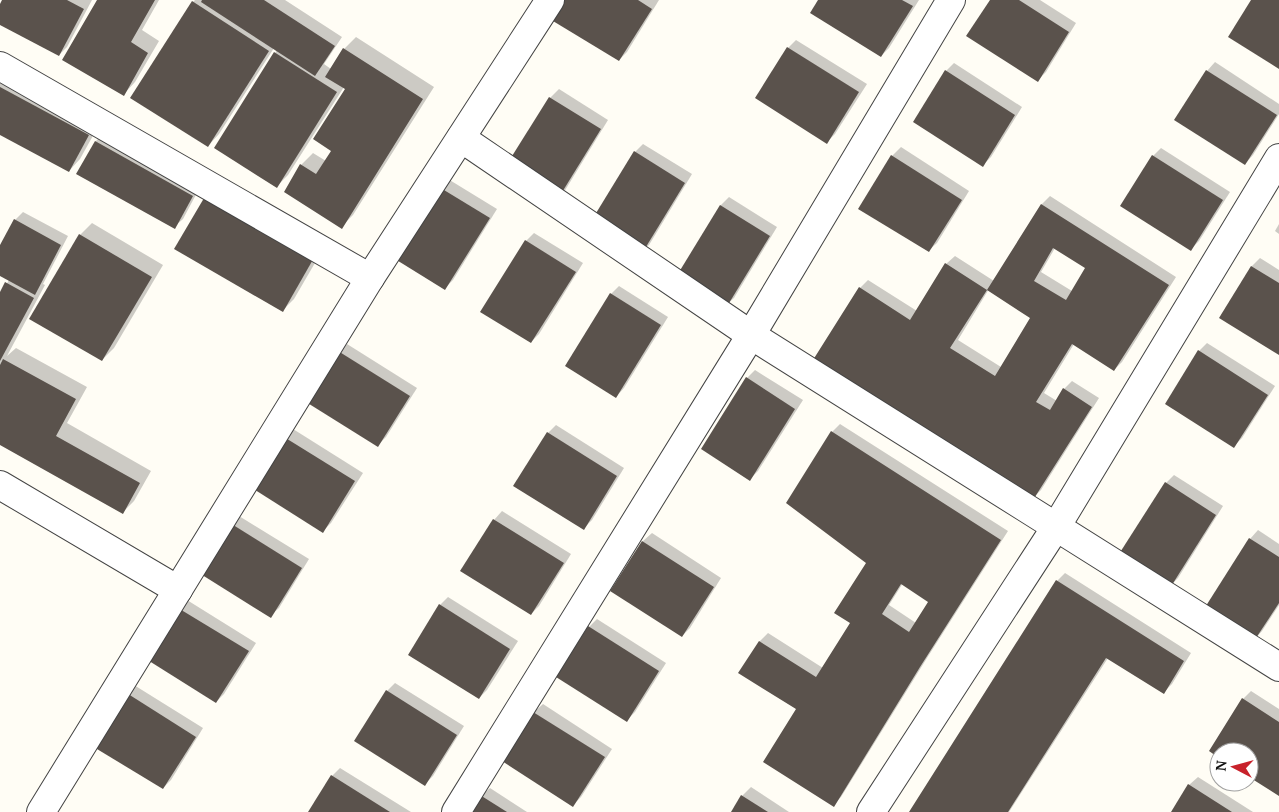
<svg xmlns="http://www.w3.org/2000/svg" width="1279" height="812" viewBox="0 0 1279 812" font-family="'PT Serif',serif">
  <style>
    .shadow { fill: #0003; fill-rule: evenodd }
    .building { fill: #5a524c; fill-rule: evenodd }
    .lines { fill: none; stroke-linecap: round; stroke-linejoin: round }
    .minor-casing { stroke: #444; stroke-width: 30 }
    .minor { stroke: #fff; stroke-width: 28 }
  </style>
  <rect width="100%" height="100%" fill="#fffdf5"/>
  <g class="shadow">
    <polygon points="4,0 92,0 67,47 59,55 0,24 0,7"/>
    <polygon points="98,0 159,0 142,30 159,41 135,82 124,94"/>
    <polygon points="195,0 285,0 342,37 324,64 331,69 344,49 356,37 434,87 353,215 341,227 301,165 313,153 326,161 333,150 347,89 344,87 288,175 276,187 215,148 277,50 274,48 219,134 208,146 193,2"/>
    <polygon points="560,0 659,0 627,52 619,60"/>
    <polygon points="819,0 919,0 889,48 881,56"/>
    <polygon points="992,0 1040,0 1076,23 1046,72 1038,80"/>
    <polygon points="796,40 867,84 835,134 827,142 757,98 788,48"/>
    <polygon points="1215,62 1279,104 1279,114 1253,155 1245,164 1176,120 1207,71"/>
    <polygon points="954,63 1022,107 991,157 983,165 946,71"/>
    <polygon points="0,69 100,123 80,159 69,171 0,134"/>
    <polygon points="559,89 608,120 564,192 506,169 550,98"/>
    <polygon points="104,133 200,187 183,219 174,227 78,173 96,141"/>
    <polygon points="643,144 692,174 649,245 640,253 635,152"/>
    <polygon points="901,147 969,191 937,243 928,251 860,208 892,156"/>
    <polygon points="1161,148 1230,192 1199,241 1191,249 1122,206 1153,156"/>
    <polygon points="448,179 497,209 453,280 445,288 397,258"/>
    <path d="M1050,196L1176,277L1122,362L1114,370L1074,344L1044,393L1057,401L1064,389L1072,381L1099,398L1041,490L1033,498L860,288L868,280L917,311L946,264L955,256L994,281L1042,204ZM1055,248L1086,267L1072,291L1041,272ZM989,289L1032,318L1001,367L958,340Z"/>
    <polygon points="729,197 777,227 734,298 725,306 678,276 721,205"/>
    <polygon points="23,212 68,236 43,284 45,285 7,356 16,348 87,387 67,423 151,471 134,501 123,512 0,443 0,295 9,280 0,275 0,248 15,220"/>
    <polygon points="92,223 163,265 114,348 102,360 80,235"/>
    <polygon points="1279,224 1279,234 1275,231"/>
    <polygon points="534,233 583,263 539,334 531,342 526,241"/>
    <polygon points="326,244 294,299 282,311 176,249"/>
    <polygon points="1260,258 1279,270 1279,354 1220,317 1252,266"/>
    <polygon points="619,286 668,317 624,388 616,397 611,294"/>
    <polygon points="1207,343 1275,386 1242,438 1234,446 1199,351"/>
    <polygon points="347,344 417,388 386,437 378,445 339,352"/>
    <polygon points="755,370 803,400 758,471 750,479 747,378"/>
    <path d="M840,424L1008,531L927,658L841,797L833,805L797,709L740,673L760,641L768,633L823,668L852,623L868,562L832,432ZM903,583L930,601L916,623L889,605Z"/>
    <polygon points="556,425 624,468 592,520 584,528 548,433"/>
    <polygon points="293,429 363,473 331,523 323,531 285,438"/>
    <polygon points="1174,475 1223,506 1178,578 1170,586 1166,483"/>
    <polygon points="502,511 571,554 539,606 531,614 494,520"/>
    <polygon points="239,516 309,559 279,608 270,616 231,524"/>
    <polygon points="1258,530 1279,544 1279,605 1262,631 1254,640 1206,609 1250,539"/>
    <polygon points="652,533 721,578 690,628 682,636 612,591 643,541"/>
    <polygon points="1065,573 1191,653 1172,684 1164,692 1108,658 1009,812 911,812 1057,581"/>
    <polygon points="448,597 518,641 487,690 479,698 440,605"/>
    <polygon points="187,600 256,643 224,694 216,702 147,658"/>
    <polygon points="597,619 666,663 635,712 627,720 589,627"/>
    <polygon points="395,683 464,726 433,776 425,784 387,691"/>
    <polygon points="134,685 203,728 171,780 163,788 94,746"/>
    <polygon points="1251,691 1279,709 1279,794 1249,775 1249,752 1219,752 1219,756 1210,751 1243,699"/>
    <polygon points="543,704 612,749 581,797 573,805 504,761 534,712"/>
    <polygon points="340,768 411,812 310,812 332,776"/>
    <polygon points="1198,777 1253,812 1172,812 1189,785"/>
    <polygon points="751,787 789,812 732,812 742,796"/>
    <polygon points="490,788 527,812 471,812 481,796"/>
  </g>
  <g class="building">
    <polygon points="2,0 67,0 84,9 59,56 0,25 0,4"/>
    <polygon points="97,0 155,0 131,42 148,53 124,96 62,60"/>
    <polygon points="202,0 264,0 335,46 315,76 201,2"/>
    <polygon points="559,0 638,0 652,9 619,61 548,18"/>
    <polygon points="818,0 902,0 913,6 881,57 810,13"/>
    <polygon points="990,0 1019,0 1069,32 1038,82 966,36"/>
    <polygon points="1251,0 1279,0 1279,69 1228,37"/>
    <polygon points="192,1 269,51 208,147 130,98"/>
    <polygon points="787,47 859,92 827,144 755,98"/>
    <polygon points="343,48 423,99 342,229 284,192 300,164 316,174 331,151 313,139 345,89 325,77"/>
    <polygon points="274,52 337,92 277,188 214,148"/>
    <polygon points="945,70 1015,115 983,167 913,122"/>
    <polygon points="1206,70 1277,115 1245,165 1174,120"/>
    <polygon points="0,87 89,135 69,172 0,135"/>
    <polygon points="549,97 601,129 556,202 504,169"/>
    <polygon points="95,141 193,196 175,229 76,174"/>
    <polygon points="634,151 685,183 641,255 590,223"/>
    <polygon points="891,155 962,200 929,252 858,209"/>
    <polygon points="1152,155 1223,200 1191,251 1120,206"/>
    <polygon points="439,187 490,218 445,290 395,259"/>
    <polygon points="207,193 315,256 283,312 174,249"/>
    <path d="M1041,204L1169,285L1114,371L1072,344L1036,402L1050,410L1063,388L1092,407L1033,500L813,360L859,287L910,320L945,263L987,290L950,348L995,376L1030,318L987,290ZM1053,248L1085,268L1066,300L1034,281Z"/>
    <polygon points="720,205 770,236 726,308 676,277"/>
    <polygon points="14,219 61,245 35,295 0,276 0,245"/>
    <polygon points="79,234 152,277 102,361 29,319"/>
    <polygon points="525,240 576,272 531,343 480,312"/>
    <polygon points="1251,266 1279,283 1279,355 1219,318"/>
    <polygon points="5,282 34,298 0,361 0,292"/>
    <polygon points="610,293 661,325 616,398 565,366"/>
    <polygon points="1198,350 1268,395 1234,448 1165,404"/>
    <polygon points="338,351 410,396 378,447 306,402"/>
    <polygon points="3,359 76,399 56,436 140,483 123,514 0,445 0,365"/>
    <polygon points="746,377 795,409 750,481 701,449"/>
    <path d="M831,431L1001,540L920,667L834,807L763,762L796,709L738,673L759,641L816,677L850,623L834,613L866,563L786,503ZM901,584L928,602L909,632L882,614Z"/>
    <polygon points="547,432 617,476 584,530 513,486"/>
    <polygon points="284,437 355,481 323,533 252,488"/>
    <polygon points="1165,482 1216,515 1170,588 1119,554"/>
    <polygon points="493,519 564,563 531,615 460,571"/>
    <polygon points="230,523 302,568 271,618 199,573"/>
    <polygon points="1249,538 1279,557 1279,603 1254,641 1204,609"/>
    <polygon points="642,541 714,587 682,637 610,591"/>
    <polygon points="1056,580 1184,661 1164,694 1106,658 1008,812 909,812"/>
    <polygon points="439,604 510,649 479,699 408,655"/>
    <polygon points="178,608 249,651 216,703 146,659"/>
    <polygon points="588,626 659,671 627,722 556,677"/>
    <polygon points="386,690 457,735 425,786 354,741"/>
    <polygon points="125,692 196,737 163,789 92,746"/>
    <polygon points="1242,698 1279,722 1279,796 1249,777 1249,752 1219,752 1219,758 1209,751"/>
    <polygon points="533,712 605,757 573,807 502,761"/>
    <polygon points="331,775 390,812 308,812"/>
    <polygon points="1188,784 1232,812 1171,812"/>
    <polygon points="480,795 507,812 470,812"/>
    <polygon points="741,795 768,812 731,812"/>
  </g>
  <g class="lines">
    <defs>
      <g id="minor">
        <polyline points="0,66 370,278"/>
        <polyline points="461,138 751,335 1279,667"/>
        <polyline points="0,485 178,590"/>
        <polyline points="41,812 370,278 550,0"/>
        <polyline points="456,812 751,335 951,0"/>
        <polyline points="871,812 1056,527 1279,158"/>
      </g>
    </defs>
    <use href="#minor" class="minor-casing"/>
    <use href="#minor" class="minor"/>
  </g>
  <g transform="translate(1234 767) rotate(276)"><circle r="24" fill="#ffffff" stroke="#a0a0a0"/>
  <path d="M0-4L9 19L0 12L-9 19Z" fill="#c8222b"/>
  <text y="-8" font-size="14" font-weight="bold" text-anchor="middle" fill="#111111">N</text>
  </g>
</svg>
